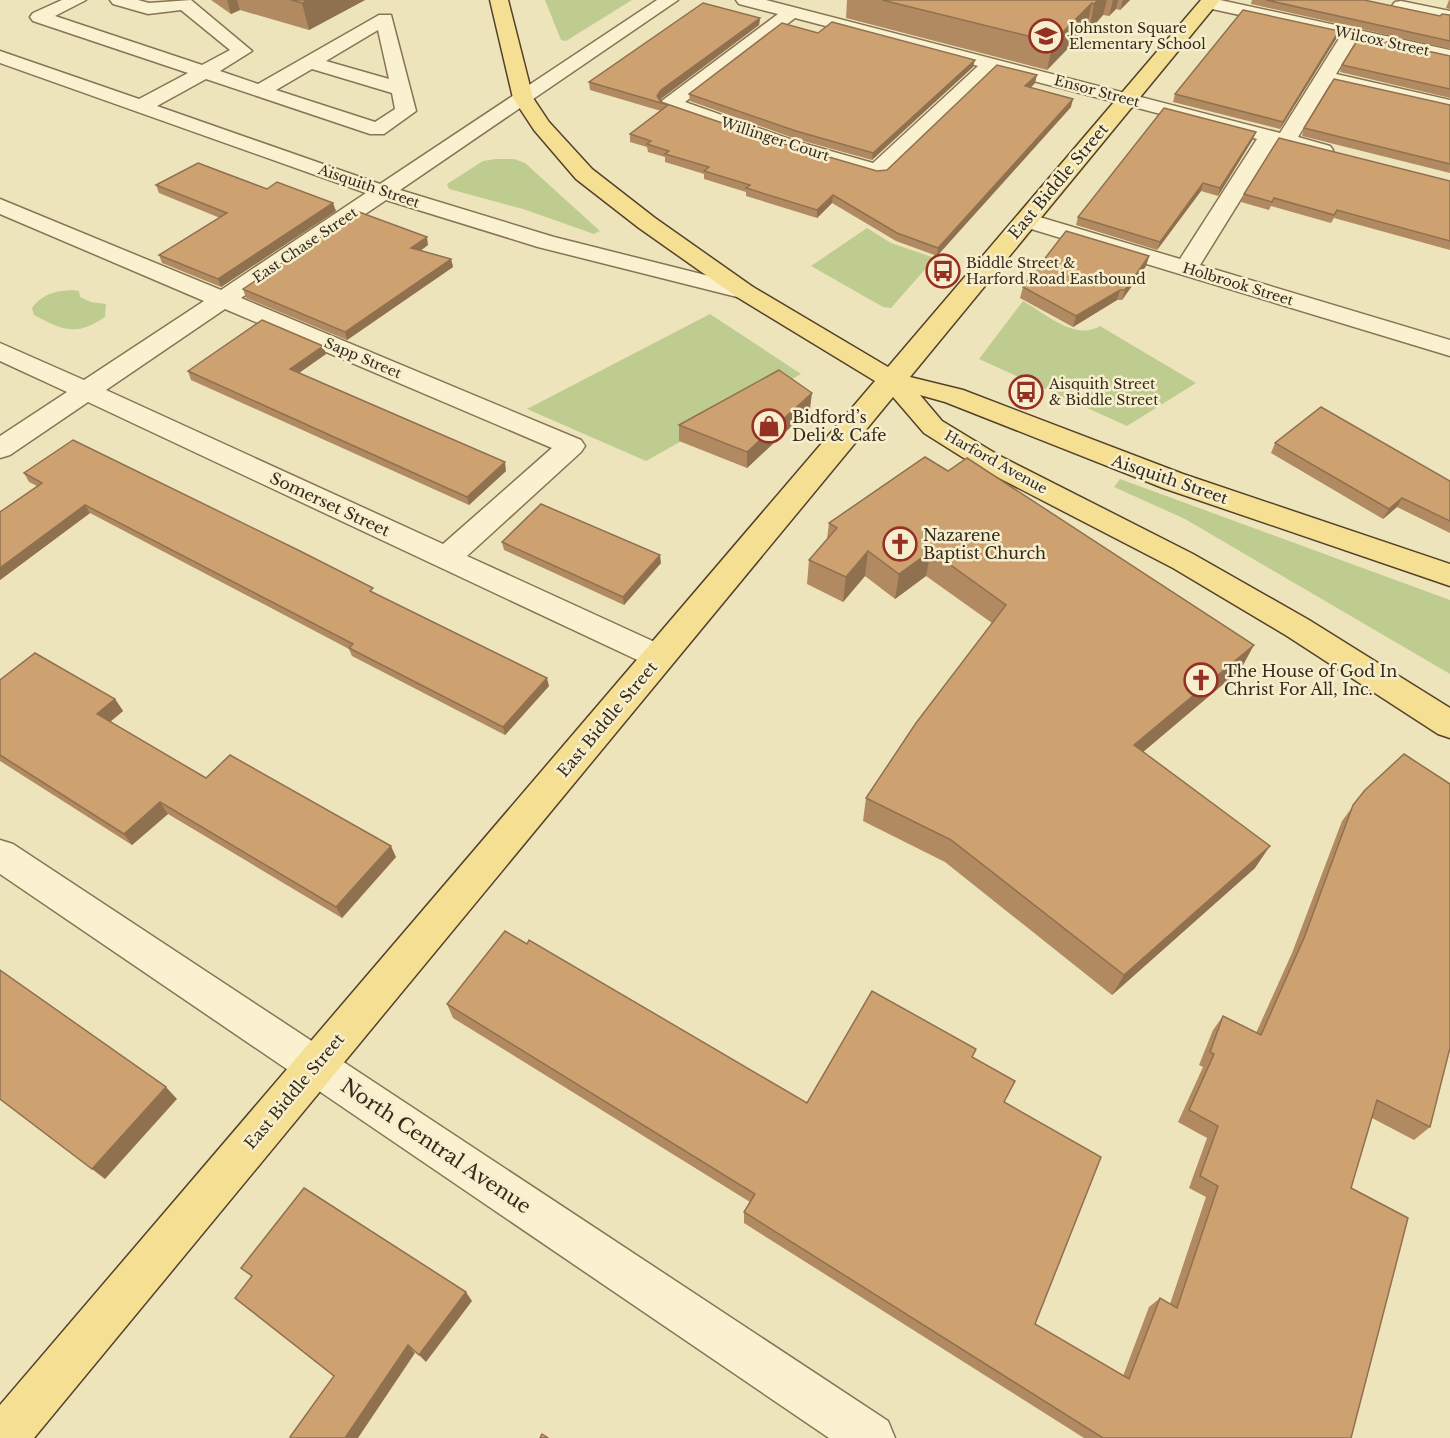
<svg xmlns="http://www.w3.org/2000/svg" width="1450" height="1438" viewBox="0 0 1450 1438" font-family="'Libre Baskerville',serif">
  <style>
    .green { fill: #bfcc90 }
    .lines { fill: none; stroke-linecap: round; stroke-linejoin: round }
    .minor-casing { stroke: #867455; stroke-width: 3 }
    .major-casing { stroke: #53412a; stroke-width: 3 }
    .minor { fill: #f9f1cf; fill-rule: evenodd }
    .major { fill: #f4df92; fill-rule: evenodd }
    .wall { fill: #b18a61 }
    .shaded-wall { fill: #90714f }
    .building { fill: #cea171; stroke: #90714f; stroke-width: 1.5 }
    .labels { text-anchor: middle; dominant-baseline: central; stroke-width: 5; stroke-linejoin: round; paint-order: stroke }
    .far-poi-label { font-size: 14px; fill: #352a1b; stroke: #f6eecc; text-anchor: start }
    .far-street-label { font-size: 14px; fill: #352a1b; stroke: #f6eecc }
    .street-label { font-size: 16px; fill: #352a1b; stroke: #f6eecc }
    .poi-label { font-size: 16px; fill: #352a1b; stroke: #f6eecc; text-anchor: start }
    .near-street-label { font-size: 20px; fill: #352a1b; stroke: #f6eecc }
  </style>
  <rect width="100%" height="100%" fill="#eee4bc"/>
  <g class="green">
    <polygon points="545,0 632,0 566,41 561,40"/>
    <polygon points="496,159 514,159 525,163 600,231 594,234 523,209 449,189 447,184 483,161"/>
    <polygon points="867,228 891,243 935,258 891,308 883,307 811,266"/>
    <path d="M73,290L79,291L80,297L91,302L106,304L105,317C76,337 62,330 34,315L32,308C44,293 55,291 73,290Z"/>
    <path d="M1023,301C1046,314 1075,341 1100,326L1196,383L1127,426L979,359Z"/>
    <polygon points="710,314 801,374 646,461 527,409"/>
    <polygon points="1120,479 1450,600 1450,674 1185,519 1114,487"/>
  </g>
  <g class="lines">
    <defs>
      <g id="minor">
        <path d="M62,0H86L55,16L202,65L230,50L181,10L148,14L113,4L110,0H138L149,3L191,0L252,51L220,71L258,84L379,15H391L416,111L384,134H370L206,79L157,106L380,184L657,0H678L400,190L554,237L753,287L757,292L753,297L745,299L538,247L386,200L241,298L581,440L585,446L581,452L467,556L670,649L675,657L670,665L659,669L648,665L88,402L10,455L0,458V436L67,392L0,361V343L84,380L204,301L0,214V199L221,290L366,193L0,63V51L139,99L188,73L33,21L30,17L33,13ZM378,30L389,79L326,61ZM312,69L392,93L395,109L375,122L276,90ZM225,309L552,448L443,544L106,390Z"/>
        <path d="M736,0H766L1280,133L1340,37L1203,7L1200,3L1202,0H1220L1450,50V62L1356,41L1336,74L1450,100V112L1330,84L1298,137L1330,146L1333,150L1330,154L1323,156L1275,144L1200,265L1450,340V356L1018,225L1015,220L1018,215L1026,213L1180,259L1257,139L995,71L885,176L877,177L781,149L663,108L660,104L663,100L778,14L739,4ZM795,18L978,66L873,163L795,141L685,102Z"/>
        <polygon points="1401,1 1450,11 1450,21 1395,10 1392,6 1395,2"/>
        <polygon points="0,840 13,844 888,1421 895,1438 829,1438 0,874"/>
      </g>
      <polygon id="major" points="490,0 508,0 533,98 549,122 592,169 655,218 753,287 888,367 1201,0 1220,0 910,377 963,390 1183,474 1450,564 1450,586 1163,488 945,402 920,395 942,421 998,455 1193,554 1309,620 1450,708 1450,738 1438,734 1287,636 1173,568 978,467 924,433 893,397 34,1438 0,1438 0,1405 875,381 737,297 639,228 576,179 534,130 513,98"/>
    </defs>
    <use href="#minor" class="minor-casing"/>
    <use href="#major" class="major-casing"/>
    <use href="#minor" class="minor"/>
    <use href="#major" class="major"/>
  </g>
  <g class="wall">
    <polygon points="211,0 365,0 309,30 240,10 231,14"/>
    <polygon points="847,0 1130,0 1120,10 1116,9 1109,16 1103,15 1089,31 1086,30 1047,70 846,18"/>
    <polygon points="1252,0 1364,0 1440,16 1450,15 1450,49 1251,4"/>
    <polygon points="1449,0 1450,0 1450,9 1446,8"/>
    <polygon points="760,18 759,25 662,98 660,100 661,102 781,143 877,171 887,170 1035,83 1030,88 1071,107 937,256 896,241 832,203 817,218 746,196 746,192 704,179 704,174 665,162 665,157 648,152 647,147 630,142 630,134 661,111 590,90 589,82"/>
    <polygon points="1339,31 1336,39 1280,129 1173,102 1175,94"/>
    <polygon points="818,33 973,67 872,160 796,139 690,101 689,94"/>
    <polygon points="1450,56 1450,98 1340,72 1342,65"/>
    <polygon points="1450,105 1450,173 1302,136 1304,128"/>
    <polygon points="1253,139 1218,196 1201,191 1157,250 1076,225 1078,217"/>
    <polygon points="1450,181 1450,250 1334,218 1331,223 1271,206 1269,210 1241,202 1244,194"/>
    <polygon points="156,185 267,189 336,211 221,287 162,263 159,255 220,218 159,193"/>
    <polygon points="428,245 421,250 451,259 453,267 347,340 246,298 243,289"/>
    <polygon points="1149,256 1146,266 1122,300 1117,300 1073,327 1020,298 1023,287"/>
    <polygon points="326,354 299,373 506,471 469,505 191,380 188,371"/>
    <polygon points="810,409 747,468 679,441 679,425"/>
    <polygon points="1275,443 1450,481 1450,533 1397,507 1383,519 1271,453"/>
    <polygon points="925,457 1241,669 1143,752 1255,868 1112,995 945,862 863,821 866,798 992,623 926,576 895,599 865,576 843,602 807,584 809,560 827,539 829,523"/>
    <polygon points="24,473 374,593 549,686 505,735 352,656 349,649 90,513 0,580 0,512 37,486 29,482"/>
    <polygon points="502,542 661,563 624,605 504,550"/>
    <polygon points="0,680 115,699 123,711 110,722 206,778 396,857 342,918 168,814 132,845 0,761"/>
    <polygon points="1365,790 1430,1127 1414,1140 1372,1118 1351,1188 1351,1438 1084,1438 744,1223 744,1212 750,1202 453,1018 447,1004 807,1103 973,1057 1004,1102 1035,1324 1123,1376 1149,1307 1160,1298 1170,1304 1206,1197 1189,1188 1207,1138 1178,1122 1203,1067 1199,1065 1213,1030 1223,1016 1256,1033 1292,953 1342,821"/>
  </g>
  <g class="shaded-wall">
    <polygon points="227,0 237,0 240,10 231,14"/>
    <polygon points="309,0 365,0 309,30 302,3"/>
    <polygon points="1098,0 1107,0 1103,15 1089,31 1094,4"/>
    <polygon points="1113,0 1118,0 1116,9 1109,16"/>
    <polygon points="1123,0 1130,0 1120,10"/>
    <polygon points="1092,3 1086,30 1047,70 1053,42"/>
    <polygon points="760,18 759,25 662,98 659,102 657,96 661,90"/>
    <polygon points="1339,31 1336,39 1280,129 1283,122"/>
    <polygon points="975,60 973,67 872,160 873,153"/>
    <polygon points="1037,75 1035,83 1024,94 1025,86"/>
    <polygon points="1073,99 1071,107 937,256 938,248"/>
    <polygon points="1256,132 1253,139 1218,196 1220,188"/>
    <polygon points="1203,183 1201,191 1157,250 1160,242"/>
    <polygon points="833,195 832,203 817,218 817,210"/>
    <polygon points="333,203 336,211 221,287 218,279"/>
    <polygon points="427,237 428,245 413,256 411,248"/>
    <polygon points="1149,256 1146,266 1122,300 1125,290"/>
    <polygon points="451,259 453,267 347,340 345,332"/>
    <polygon points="1120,290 1117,300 1073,327 1076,316"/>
    <polygon points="323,346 326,354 293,377 290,369"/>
    <polygon points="812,393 810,409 747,468 747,452"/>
    <polygon points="505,462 506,471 469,505 467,497"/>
    <polygon points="1402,498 1397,507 1383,519 1389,509"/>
    <polygon points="85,505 90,513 0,580 0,568"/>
    <polygon points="868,551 865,576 843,602 846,577"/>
    <polygon points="931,551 926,576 895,599 899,574"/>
    <polygon points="660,555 661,563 624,605 623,597"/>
    <polygon points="1254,645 1241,669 1124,768 1134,745"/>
    <polygon points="547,678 549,686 505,735 503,727"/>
    <polygon points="115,699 123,711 105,726 97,714"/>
    <polygon points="160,802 168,814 132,845 124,834"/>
    <polygon points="391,846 396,857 342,918 336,907"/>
    <polygon points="1270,846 1255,868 1112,995 1124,975"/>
    <polygon points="166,1087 177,1099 105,1179 92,1169"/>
    <polygon points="466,1292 472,1301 426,1362 419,1355"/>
    <polygon points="408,1345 415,1353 358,1438 345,1438"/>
  </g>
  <g class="building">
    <polygon points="291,0 309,0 302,3"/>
    <polygon points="882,0 1098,0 1094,4 1092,3 1053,42"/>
    <polygon points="1266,0 1364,0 1440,16 1442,14 1450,15 1450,41"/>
    <polygon points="703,3 760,18 661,90 657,96 661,102 781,143 877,171 887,170 997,65 1037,75 1025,86 1073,99 938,248 897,233 833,195 817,210 746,188 750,185 704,171 709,167 665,154 669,151 647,144 651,141 630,134 668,105 589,82"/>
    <polygon points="1243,10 1339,31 1283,122 1175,94"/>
    <polygon points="832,22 975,60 873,153 796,131 689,94 782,23 818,33"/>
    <polygon points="1360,36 1450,56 1450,89 1342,65"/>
    <polygon points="1334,79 1450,105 1450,164 1304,128"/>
    <polygon points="1164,108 1256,132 1220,188 1203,183 1160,242 1078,217"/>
    <polygon points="1279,138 1450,181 1450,241 1337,210 1334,215 1274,198 1272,202 1244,194"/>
    <polygon points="198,163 267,189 277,182 333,203 218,279 159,255 227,213 156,185"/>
    <polygon points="359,212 427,237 411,248 451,259 345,332 243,289"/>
    <polygon points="1066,231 1149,256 1125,290 1120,290 1076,316 1023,287"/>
    <polygon points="262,320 323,346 290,369 505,462 467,497 188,371"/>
    <polygon points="779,370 812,393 747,452 679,425"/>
    <polygon points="1321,407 1450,481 1450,521 1402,498 1389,509 1275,443"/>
    <polygon points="73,440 298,550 373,588 370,591 547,678 503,727 349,648 353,644 85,505 0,568 0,512 42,483 24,473"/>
    <polygon points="925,457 948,471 967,458 1254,645 1134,745 1270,846 1124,975 951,840 866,798 916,723 1006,605 931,551 899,574 868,551 846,577 809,560 837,528 829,523"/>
    <polygon points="541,504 660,555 623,597 502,542"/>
    <polygon points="35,653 115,699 97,714 206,778 230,755 391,846 336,907 160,802 124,834 0,755 0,680"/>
    <polygon points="1404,754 1450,784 1450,1048 1430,1127 1377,1100 1351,1188 1408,1218 1351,1438 1103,1438 744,1212 755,1194 447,1004 505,931 527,944 529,940 807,1103 872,991 976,1049 972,1057 1015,1081 1004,1102 1101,1157 1035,1324 1129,1379 1160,1298 1177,1308 1218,1186 1200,1176 1218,1126 1189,1110 1214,1054 1210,1052 1223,1016 1261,1035 1304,938 1353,805 1365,790"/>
    <polygon points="0,970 166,1087 92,1169 0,1099"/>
    <polygon points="304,1188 466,1292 419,1355 408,1345 345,1438 291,1438 290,1437 334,1376 235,1298 252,1276 241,1268"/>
    <polygon points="542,1434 548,1438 540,1438"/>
  </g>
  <defs>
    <symbol id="school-ring" viewBox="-11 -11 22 22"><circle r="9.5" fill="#f6eecc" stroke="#962f24" stroke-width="1.5"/><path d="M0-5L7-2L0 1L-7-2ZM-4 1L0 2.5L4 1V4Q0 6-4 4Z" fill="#962f24"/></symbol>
    <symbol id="bus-ring" viewBox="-11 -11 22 22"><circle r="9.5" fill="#f6eecc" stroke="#962f24" stroke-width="1.5"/><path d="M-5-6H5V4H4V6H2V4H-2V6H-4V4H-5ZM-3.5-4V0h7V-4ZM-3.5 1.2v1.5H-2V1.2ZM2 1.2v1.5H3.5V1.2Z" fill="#962f24"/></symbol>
    <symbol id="shop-ring" viewBox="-11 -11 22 22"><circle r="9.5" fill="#f6eecc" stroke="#962f24" stroke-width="1.5"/><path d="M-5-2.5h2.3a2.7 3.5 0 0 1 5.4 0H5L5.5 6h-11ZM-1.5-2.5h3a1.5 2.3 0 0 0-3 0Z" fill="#962f24"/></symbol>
    <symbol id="church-ring" viewBox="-11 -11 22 22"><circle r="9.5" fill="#f6eecc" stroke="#962f24" stroke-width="1.5"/><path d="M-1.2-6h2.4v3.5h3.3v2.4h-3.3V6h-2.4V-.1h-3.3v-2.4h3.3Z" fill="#962f24"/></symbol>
  </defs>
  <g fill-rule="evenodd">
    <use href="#school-ring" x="1027" y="17" width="38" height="38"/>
    <use href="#bus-ring" x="924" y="252" width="38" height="38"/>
    <use href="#bus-ring" x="1007" y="373" width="38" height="38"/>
    <use href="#shop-ring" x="750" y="407" width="38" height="38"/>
    <use href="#church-ring" x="881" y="525" width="38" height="38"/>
    <use href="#church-ring" x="1182" y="661" width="38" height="38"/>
  </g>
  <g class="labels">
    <g class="far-poi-label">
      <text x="1069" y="28">Johnston Square<tspan x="1069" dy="16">Elementary School</tspan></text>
      <text x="966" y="263">Biddle Street &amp;<tspan x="966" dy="16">Harford Road Eastbound</tspan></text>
      <text x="1049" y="384">Aisquith Street<tspan x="1049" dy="16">&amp; Biddle Street</tspan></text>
    </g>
    <g class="far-street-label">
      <text transform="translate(1382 41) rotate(12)">Wilcox Street</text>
      <text transform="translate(1097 91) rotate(15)">Ensor Street</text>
      <text transform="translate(775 139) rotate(18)">Willinger Court</text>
      <text transform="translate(369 186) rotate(19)">Aisquith Street</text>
      <text transform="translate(305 245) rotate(-34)">East Chase Street</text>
      <text transform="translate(1238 284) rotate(17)">Holbrook Street</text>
      <text transform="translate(363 358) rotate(23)">Sapp Street</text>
      <text transform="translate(996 462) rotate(29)">Harford Avenue</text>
    </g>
    <g class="street-label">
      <text transform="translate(1058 181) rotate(-50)">East Biddle Street</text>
      <text transform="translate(1170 479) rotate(19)">Aisquith Street</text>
      <text transform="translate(330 504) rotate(25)">Somerset Street</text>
      <text transform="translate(607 719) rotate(-50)">East Biddle Street</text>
      <text transform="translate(294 1091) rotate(-50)">East Biddle Street</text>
    </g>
    <g class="poi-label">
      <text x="792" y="417">Bidford’s<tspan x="792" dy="18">Deli &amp; Cafe</tspan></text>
      <text x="923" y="535">Nazarene<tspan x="923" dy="18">Baptist Church</tspan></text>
      <text x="1224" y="671">The House of God In<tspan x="1224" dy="18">Christ For All, Inc.</tspan></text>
    </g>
    <g class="near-street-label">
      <text transform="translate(436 1146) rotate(34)">North Central Avenue</text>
    </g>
  </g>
</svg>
